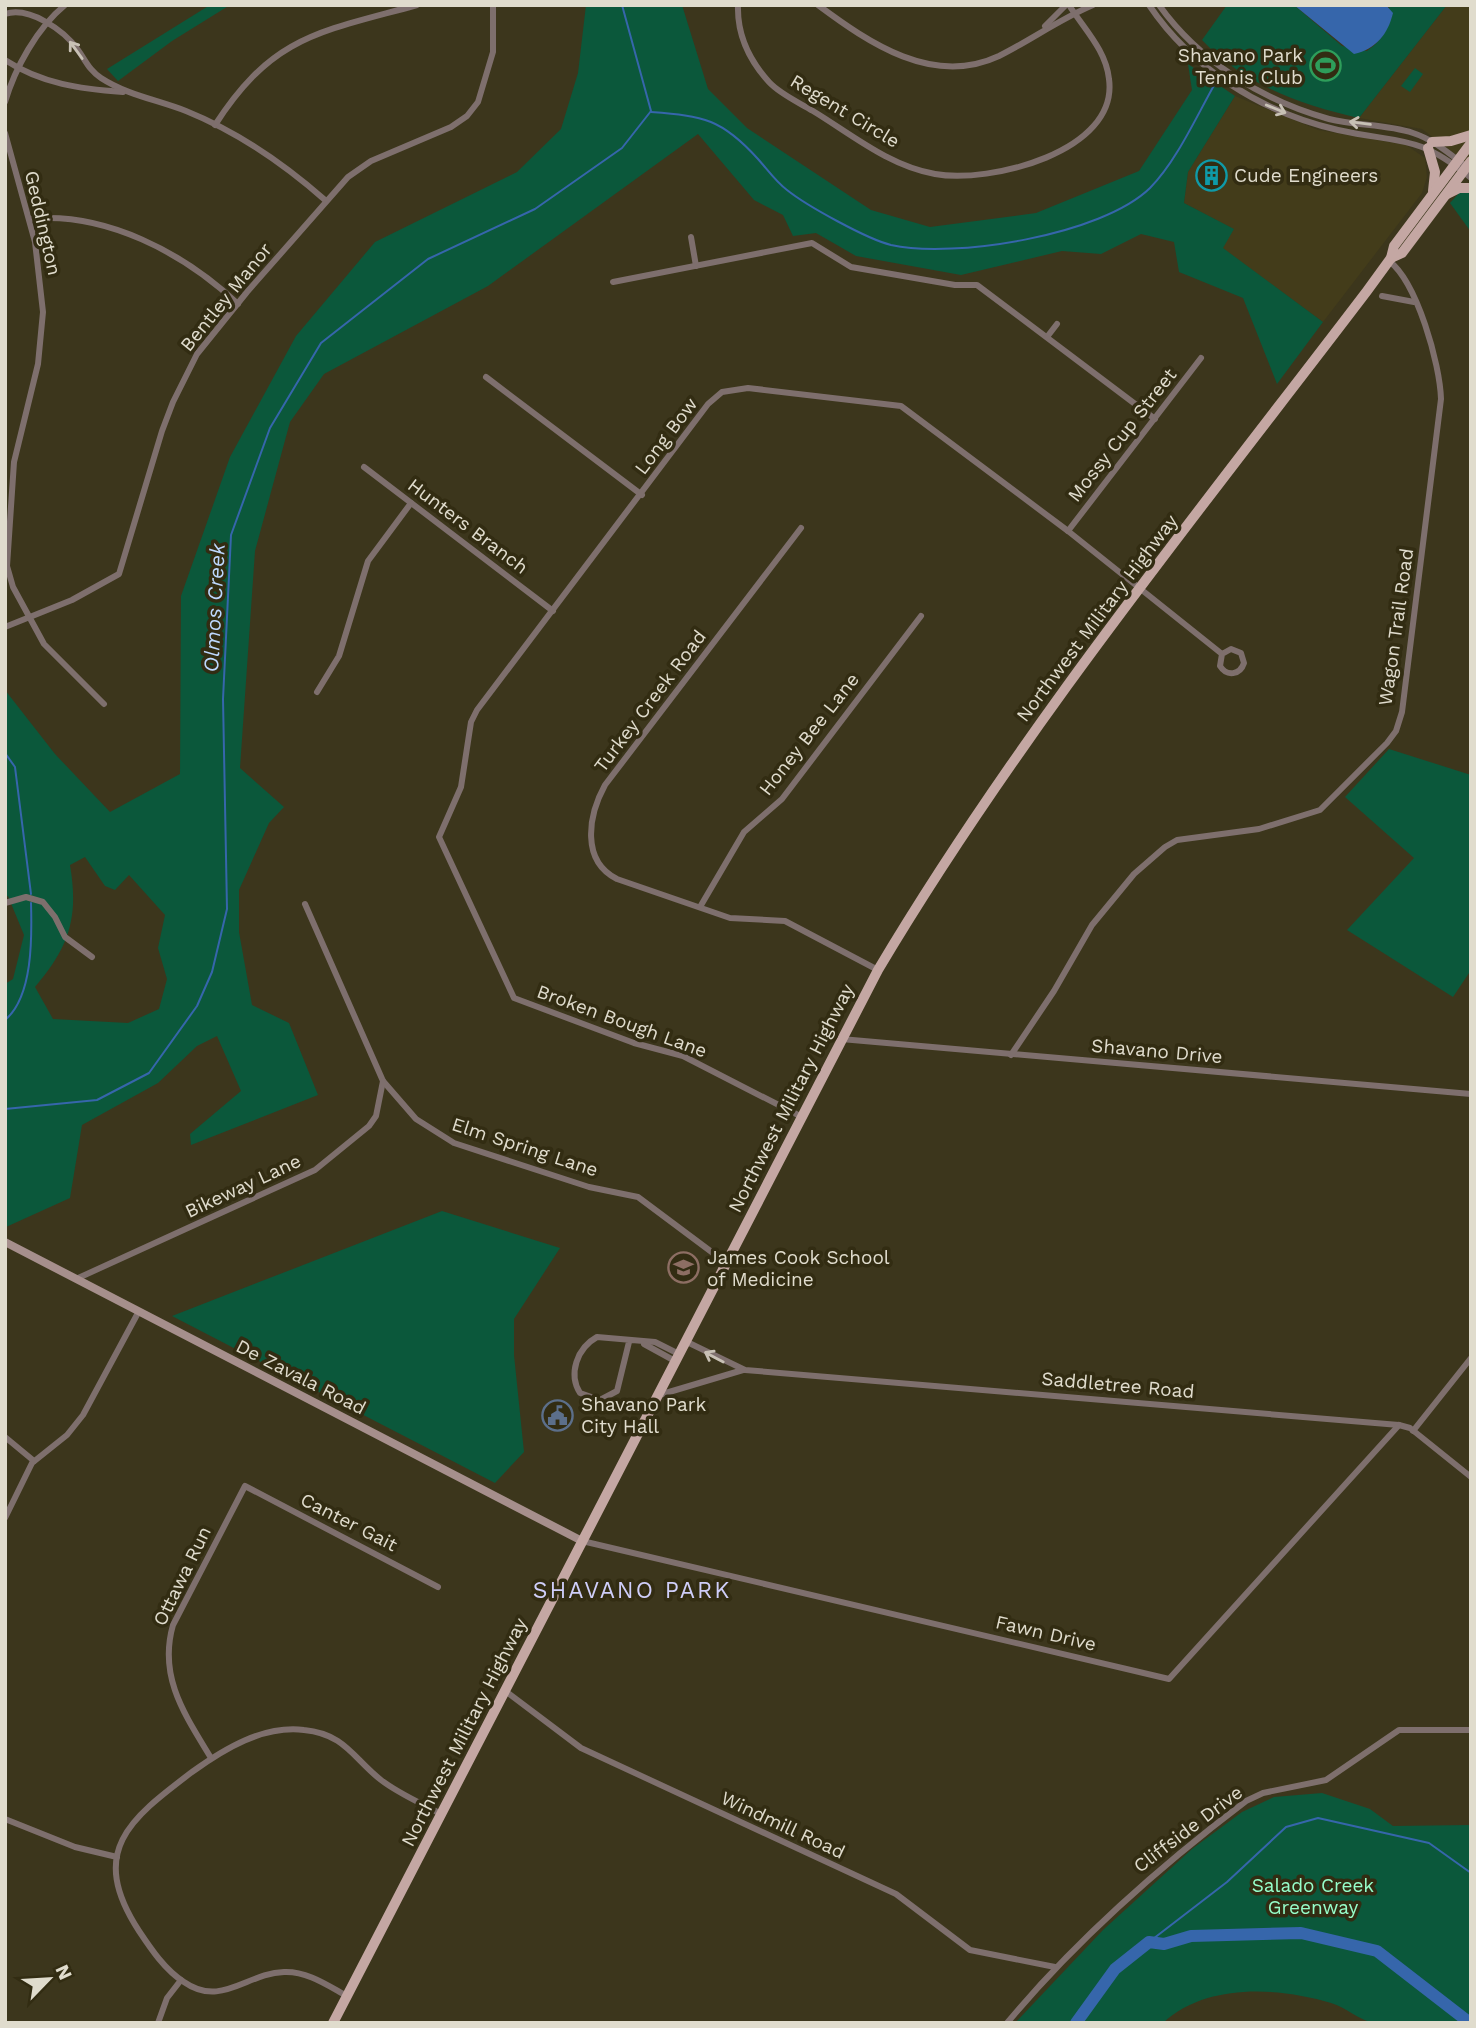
<svg xmlns="http://www.w3.org/2000/svg" width="1476" height="2028" viewBox="0 0 1476 2028" font-family="'Work Sans',sans-serif">
  <style>
    .built { fill: #433c1a }
    .green { fill: #0b583b; fill-rule: evenodd }
    .water { fill: #3666ab }
    .lines { fill: none; stroke-linecap: round; stroke-linejoin: round }
    .stream { stroke: #3666ab; stroke-width: 2 }
    .river { stroke: #3666ab; stroke-width: 12 }
    .street { stroke: #7e6f6d; stroke-width: 6 }
    .secondary { stroke: #a68f8c; stroke-width: 8 }
    .primary { stroke: #c4a7a3; stroke-width: 10 }
    .oneway { stroke: #c8c1b5 }
    .labels { text-anchor: middle; dominant-baseline: central; stroke-width: 7; stroke-linejoin: round; paint-order: stroke }
    .poi-label { font-size: 19px; fill: #e0dccd; stroke: #322c12; text-anchor: start }
    .street-label { font-size: 19px; fill: #e0dccd; stroke: #322c12 }
    .park-label { font-size: 19px; fill: #96feca; stroke: #322c12 }
    .water-label { font-size: 21px; font-style: italic; fill: #bdd8fe; stroke: #322c12 }
    .quarter-label { font-size: 23px; letter-spacing: 2px; fill: #cfcef9; stroke: #322c12 }
  </style>
  <rect width="100%" height="100%" fill="#3c361c"/>
  <g class="built">
    <polygon points="1447,5 1471,5 1471,166 1422,129 1359,118"/>
    <polygon points="1235,96 1318,130 1406,145 1425,158 1427,177 1422,193 1323,322 1222,248 1233,229 1184,203 1188,172"/>
  </g>
  <g class="green">
    <polygon points="210,5 230,5 172,41 118,81 107,69"/>
    <path d="M586,5H682L708,89L747,128L871,210L930,227L1036,213L1139,171L1192,90L1188,64L1235,96L1188,172L1184,203L1234,229L1223,248L1323,322L1277,384L1243,298L1179,272L1174,242L1141,234L1101,254L1062,251L961,275L856,256L816,233L793,236L783,215L754,200L698,134L488,286L324,374L290,422L255,551L240,768L284,807L269,823L239,890V932L252,1005L289,1023L318,1095L191,1145L190,1134L241,1091L217,1036L197,1046L158,1083L82,1125L70,1198L6,1227L5,984L13,979L24,935L8,896L5,897V690L55,754L110,812L180,774L181,596L230,457L296,336L375,242L517,172L561,129L578,73ZM85,857L105,886L115,890L129,875L165,915L158,948L167,979L159,1009L128,1023L53,1019L35,987C69,947 79,918 70,865Z"/>
    <path d="M1227,5H1294L1342,46L1367,51C1384,39 1390,27 1389,6L1386,5H1447L1359,118C1300,105 1245,85 1202,40Z"/>
    <polygon points="1415,68 1423,74 1410,92 1401,86"/>
    <polygon points="1459,193 1471,193 1471,232 1450,203"/>
    <polygon points="1389,749 1471,775 1471,970 1453,997 1347,930 1414,858 1345,797"/>
    <polygon points="442,1211 560,1248 514,1319 514,1355 524,1452 495,1483 172,1316"/>
    <path d="M1322,1793L1370,1809L1393,1826L1471,1825V2023C1440,2023 1405,2027 1375,2023C1359,2021 1346,2007 1331,2003C1278,1987 1206,1983 1163,2023H1015L1103,1930L1192,1849L1242,1812L1274,1797Z"/>
  </g>
  <path class="water" d="M1294,5H1386L1393,13C1388,34 1376,49 1354,54Z"/>
  <g class="lines">
    <g class="stream">
      <path d="M651,112C704,116 722,119 758,159C767,169 776,182 787,190C807,206 867,239 891,245C954,259 1102,235 1150,188C1177,161 1198,113 1217,80"/>
      <polyline points="5,753 15,767 31,894"/>
      <path d="M5,1020C33,997 32,937 31,903"/>
      <polyline points="5,1109 97,1100 149,1073 197,1006 212,972 227,909 223,699 231,535 270,428 321,343 428,259 535,209 622,148 651,111 622,5"/>
      <polyline points="1149,1942 1227,1882 1286,1827 1318,1818 1429,1843 1471,1873"/>
    </g>
    <polyline class="river" points="1076,2023 1115,1969 1149,1942 1164,1944 1191,1936 1301,1933 1377,1951 1470,2023"/>
    <g class="street">
      <path d="M738,5C737,35 749,60 769,82C780,94 798,102 813,111C851,134 889,166 935,174C989,184 1119,152 1109,79C1106,50 1084,29 1069,5"/>
      <path d="M818,5C869,43 933,87 999,56C1031,40 1060,19 1093,5"/>
      <path d="M1149,5C1192,69 1263,113 1338,130C1400,144 1416,133 1471,178"/>
      <path d="M1159,5C1199,61 1263,101 1329,119C1356,126 1386,124 1413,133C1435,140 1452,156 1471,170"/>
      <path d="M5,14C29,6 64,30 78,50C86,61 89,70 101,78C127,95 158,100 186,111C238,132 283,163 325,200"/>
      <polyline points="1045,26 1066,5"/>
      <path d="M5,60C42,84 81,89 123,92"/>
      <path d="M5,102C15,68 37,28 65,5"/>
      <path d="M215,125C273,35 320,32 417,5"/>
      <polyline points="5,133 35,242 43,312 38,364 14,462 7,566 13,587 44,644 104,704"/>
      <path d="M29,219C105,211 184,253 238,304"/>
      <polyline points="691,237 696,266"/>
      <polyline points="613,282 812,243 851,267 955,285 977,285 1155,419"/>
      <polyline points="1382,296 1414,302"/>
      <polyline points="1047,337 1057,324"/>
      <polyline points="486,377 642,495"/>
      <polyline points="364,467 553,611"/>
      <path d="M801,528L605,785C588,816 581,861 617,879L730,918L785,921L878,970"/>
      <polyline points="1068,531 1201,358"/>
      <polyline points="5,627 72,600 119,574 162,431 173,402 197,354 247,292 348,177 371,161 451,127 467,116 478,102 493,52 493,5"/>
      <polyline points="317,692 339,656 368,561 411,503"/>
      <polyline points="5,903 26,897 43,902 55,917 65,937 92,957"/>
      <polyline points="305,904 383,1081 416,1119 454,1143 589,1187 638,1197 725,1262"/>
      <polyline points="700,907 744,832 782,799 921,616"/>
      <polyline points="841,1039 1471,1094"/>
      <path d="M1011,1055L1054,991L1092,925L1134,874L1165,847L1177,840L1259,829L1320,810L1387,743L1396,731L1402,712L1441,399C1440,364 1417,282 1389,261"/>
      <path d="M802,1117L683,1056L634,1043L514,998L439,837L461,787L471,722L477,710L708,404L722,392L748,388L901,406L1068,531L1222,654L1220,666C1227,677 1240,675 1244,663L1241,653L1231,649L1222,654"/>
      <polyline points="76,1279 315,1170 369,1126 376,1116 383,1081"/>
      <polyline points="685,1341 745,1370 1399,1425 1410,1428 1471,1477"/>
      <path d="M629,1342L617,1391L600,1400L580,1393C568,1374 577,1348 597,1337L655,1342L679,1354"/>
      <polyline points="644,1344 675,1361"/>
      <polyline points="659,1395 743,1370"/>
      <polyline points="1413,1431 1471,1358"/>
      <polyline points="5,1437 34,1461"/>
      <polyline points="5,1518 32,1463 67,1435 83,1415 139,1311"/>
      <polyline points="582,1541 1169,1679 1399,1425"/>
      <polyline points="504,1690 581,1748 896,1894 970,1950 1055,1967"/>
      <path d="M211,1758C185,1715 158,1677 173,1625L245,1486L438,1587"/>
      <polyline points="5,1819 75,1847 117,1857"/>
      <path d="M347,1996C327,1985 307,1971 284,1972C247,1973 221,2008 184,1982C165,1970 151,1949 139,1931C87,1851 130,1819 192,1772C224,1749 263,1725 304,1730C345,1734 353,1758 381,1780C399,1794 421,1803 441,1814"/>
      <polyline points="158,2023 167,1998 181,1980"/>
      <path d="M1007,2023C1077,1939 1159,1867 1246,1801L1263,1793L1326,1780L1399,1730H1471"/>
    </g>
    <polyline class="secondary" points="5,1242 582,1541"/>
    <g class="primary">
      <polyline points="1432,142 1451,141 1471,135"/>
      <polyline points="1428,148 1435,172 1433,191"/>
      <polyline points="1447,194 1459,188 1471,188"/>
      <polyline points="1391,258 1402,253 1471,161"/>
      <path d="M333,2023L878,970C1021,730 1198,513 1367,291L1391,258L1394,246L1471,143"/>
    </g>
  </g>
  <defs><path id="oneway-shaft" d="M-6 0H5M1.5-3L5.5 0L1.5 3" fill="none" stroke-width="1.6" stroke-linecap="round" stroke-linejoin="round" transform="scale(1.75)"/></defs>
  <g class="oneway">
    <use href="#oneway-shaft" transform="translate(76 50) rotate(-126)"/>
    <use href="#oneway-shaft" transform="translate(1276 109) rotate(22)"/>
    <use href="#oneway-shaft" transform="translate(1360 123) rotate(-172)"/>
    <use href="#oneway-shaft" transform="translate(714 1357) rotate(-152)"/>
  </g>
  <defs>
    <symbol id="stadium-ring" viewBox="-11 -11 22 22"><circle r="9.5" fill="#322c12" stroke="#2e9e5b" stroke-width="1.5"/><path d="M0-5a6.5 5 0 1 0 0 10a6.5 5 0 1 0 0-10ZM-3.5-1.8h7v3.6h-7Z" fill="#2e9e5b"/></symbol>
    <symbol id="building-ring" viewBox="-11 -11 22 22"><circle r="9.5" fill="#322c12" stroke="#0f9aa8" stroke-width="1.5"/><path d="M-4-6H4V6H1V3H-1V6H-4ZM-2.5-4.3h1.7v1.8h-1.7ZM.8-4.3h1.7v1.8H.8ZM-2.5-1h1.7V.8h-1.7ZM.8-1h1.7V.8H.8Z" fill="#0f9aa8"/></symbol>
    <symbol id="school-ring" viewBox="-11 -11 22 22"><circle r="9.5" fill="#322c12" stroke="#8d6e63" stroke-width="1.5"/><path d="M0-5L7-2L0 1L-7-2ZM-4 1L0 2.5L4 1V4Q0 6-4 4Z" fill="#8d6e63"/></symbol>
    <symbol id="civic-ring" viewBox="-11 -11 22 22"><circle r="9.5" fill="#322c12" stroke="#5c6f8a" stroke-width="1.5"/><path d="M-.6-6.5H3V-4.5H.6V-3L4-1V1h2V6H-6V1h2V-1L-.6-3ZM-1.2 2.5V6h2.4V2.5Z" fill="#5c6f8a"/></symbol>
  </defs>
  <g fill-rule="evenodd">
    <use href="#stadium-ring" x="1308" y="48" width="35" height="35"/>
    <use href="#building-ring" x="1194" y="158" width="35" height="35"/>
    <use href="#school-ring" x="666" y="1250" width="35" height="35"/>
    <use href="#civic-ring" x="540" y="1398" width="35" height="35"/>
  </g>
  <g class="labels">
    <g class="poi-label">
      <text x="1303" y="55" text-anchor="end">Shavano Park<tspan x="1303" dy="22">Tennis Club</tspan></text>
      <text x="1234" y="175">Cude Engineers</text>
      <text x="707" y="1257">James Cook School<tspan x="707" dy="22">of Medicine</tspan></text>
      <text x="581" y="1404">Shavano Park<tspan x="581" dy="22">City Hall</tspan></text>
    </g>
    <g class="street-label">
      <text transform="translate(845 111) rotate(31)">Regent Circle</text>
      <text transform="translate(43 223) rotate(77)">Geddington</text>
      <text transform="translate(226 297) rotate(-51)">Bentley Manor</text>
      <text transform="translate(1122 435) rotate(-52)">Mossy Cup Street</text>
      <text transform="translate(666 436) rotate(-53)">Long Bow</text>
      <text transform="translate(468 526) rotate(37)">Hunters Branch</text>
      <text transform="translate(1097 618) rotate(-53)">Northwest Military Highway</text>
      <text transform="translate(1396 627) rotate(-82)">Wagon Trail Road</text>
      <text transform="translate(650 701) rotate(-53)">Turkey Creek Road</text>
      <text transform="translate(809 734) rotate(-52)">Honey Bee Lane</text>
      <text transform="translate(622 1021) rotate(20)">Broken Bough Lane</text>
      <text transform="translate(1157 1051) rotate(5)">Shavano Drive</text>
      <text transform="translate(791 1098) rotate(-63)">Northwest Military Highway</text>
      <text transform="translate(525 1147) rotate(18)">Elm Spring Lane</text>
      <text transform="translate(243 1186) rotate(-25)">Bikeway Lane</text>
      <text transform="translate(301 1377) rotate(27)">De Zavala Road</text>
      <text transform="translate(1118 1385) rotate(5)">Saddletree Road</text>
      <text transform="translate(349 1522) rotate(27)">Canter Gait</text>
      <text transform="translate(182 1576) rotate(-64)">Ottawa Run</text>
      <text transform="translate(1046 1633) rotate(13)">Fawn Drive</text>
      <text transform="translate(464 1732) rotate(-63)">Northwest Military Highway</text>
      <text transform="translate(783 1825) rotate(25)">Windmill Road</text>
      <text transform="translate(1188 1829) rotate(-37)">Cliffside Drive</text>
    </g>
    <g class="park-label">
      <text x="1313" y="1885">Salado Creek<tspan x="1313" dy="22">Greenway</tspan></text>
    </g>
    <g class="water-label">
      <text transform="translate(214 608) rotate(-87)">Olmos Creek</text>
    </g>
    <g class="quarter-label">
      <text x="632" y="1590">SHAVANO PARK</text>
    </g>
  </g>
  <rect width="1476" height="2028" fill="none" stroke="#e0dccd" stroke-width="14"/>
  <g transform="translate(49 1979) rotate(65)" stroke="#322c12" stroke-width="5" paint-order="stroke">
  <path d="M0-5L12 26L0 18L-12 26Z" fill="#e0dccd"/>
  <text y="-10" font-size="19" font-weight="bold" text-anchor="middle" fill="#e0dccd">N</text>
  </g>
</svg>
